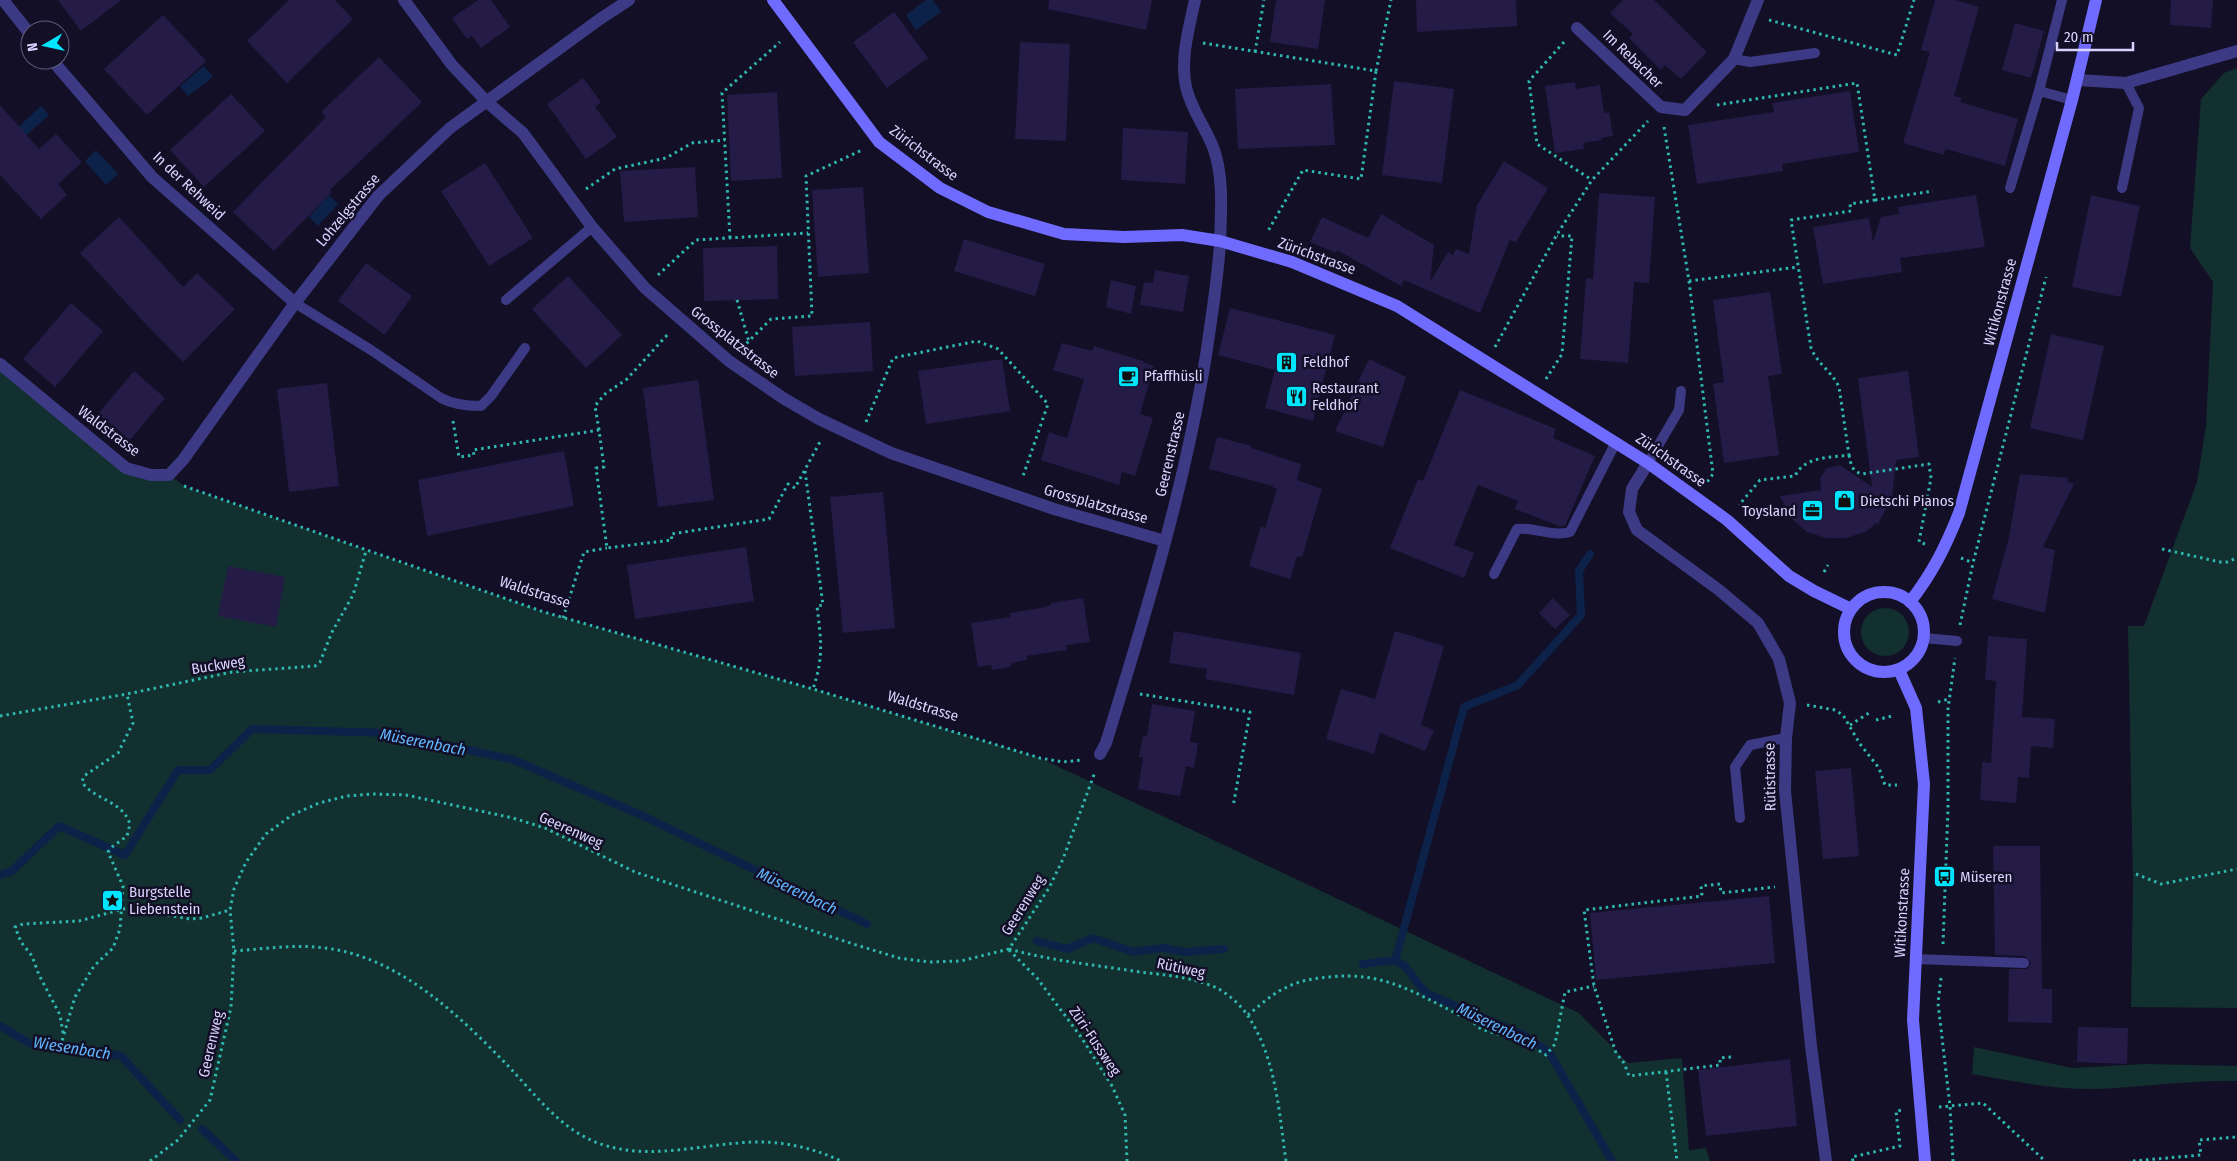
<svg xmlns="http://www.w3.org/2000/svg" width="2237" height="1161" viewBox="0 0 2237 1161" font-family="'Fira Sans Condensed',sans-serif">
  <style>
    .green { fill: #12302f }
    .water { fill: #0c2248 }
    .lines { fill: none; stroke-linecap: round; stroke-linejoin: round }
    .stream { stroke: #0c2248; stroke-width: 8 }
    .building { fill: #241b47 }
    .path { stroke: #2fb8b0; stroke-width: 3; stroke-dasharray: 2.5 4; stroke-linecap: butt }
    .lane { stroke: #3d3a85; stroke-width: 10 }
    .street { stroke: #3d3a85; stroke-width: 12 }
    .secondary { stroke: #6f6bff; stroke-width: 12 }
    .labels { text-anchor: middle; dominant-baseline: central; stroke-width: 5; stroke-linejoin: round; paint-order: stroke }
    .street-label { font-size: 15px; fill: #d9d4ff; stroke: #130f26 }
    .poi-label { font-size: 15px; fill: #d9d4ff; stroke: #130f26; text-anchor: start }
    .water-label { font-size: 16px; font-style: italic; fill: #62b6ff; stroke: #130f26 }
  </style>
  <rect width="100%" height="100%" fill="#130f26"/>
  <g class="green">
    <polygon points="2237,68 2237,1008 2131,1007 2133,883 2128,626 2144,626 2197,482 2206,426 2213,282 2190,248 2201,99 2224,73"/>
    <polygon points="0,364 126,468 169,475 186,487 544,612 813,689 1040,758 1579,1013 1628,1063 1682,1058 1689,1150 1706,1148 1710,1161 0,1161"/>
    <circle cx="1885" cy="632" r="24"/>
    <path d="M1974,1047L2072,1068L2144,1064L2237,1066V1081C2190,1080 2143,1087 2096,1089C2055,1090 2013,1081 1972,1074Z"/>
  </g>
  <g class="water">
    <polygon points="926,0 933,0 941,12 916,30 906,15"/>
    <polygon points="204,66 213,77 188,96 180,86"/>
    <polygon points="41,106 49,115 21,140 13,132"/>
    <polygon points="96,150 118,174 106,185 85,161"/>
    <polygon points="329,195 338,204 318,226 309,217"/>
  </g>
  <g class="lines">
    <g class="stream">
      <polyline points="0,875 12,871 59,826 125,855 178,770 210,770 252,729 391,733 514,760 641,815 867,924"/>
      <polyline points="1037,941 1067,949 1093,938 1133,952 1163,948 1185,952 1224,949"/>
      <polyline points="1395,961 1464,707 1518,685 1581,615 1579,571 1590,554"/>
      <path d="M1363,964C1373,963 1386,960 1395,961C1410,964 1416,986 1428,994L1524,1035L1549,1052L1612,1161"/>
      <polyline points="0,1026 29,1043 121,1056 180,1120"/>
      <polyline points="202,1129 236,1161"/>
    </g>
  </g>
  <g class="building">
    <polygon points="58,0 121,0 81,31"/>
    <polygon points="289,0 335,0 353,19 287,83 247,41"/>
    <polygon points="478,0 491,0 510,27 481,48 472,36 467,39 452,18"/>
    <polygon points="1049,0 1152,0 1146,30 1048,9"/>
    <polygon points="1276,0 1325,0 1318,49 1270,42"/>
    <polygon points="1416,0 1516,0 1517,26 1417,32"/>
    <polygon points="1623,0 1654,0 1707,52 1681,79 1665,65 1661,70 1629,38 1633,34 1610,13"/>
    <polygon points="1935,0 1956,0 1979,7 1954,96 1962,98 1960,102 2018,119 2005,166 1946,149 1944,155 1903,143 1930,52 1921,50"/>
    <polygon points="2171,0 2213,0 2211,28 2170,25"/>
    <polygon points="894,12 928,58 887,88 853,42"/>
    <polygon points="163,15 206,61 147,115 104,69"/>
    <polygon points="2015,23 2044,31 2031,78 2002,70"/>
    <polygon points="1020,42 1070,44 1066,141 1015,139"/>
    <polygon points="379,57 422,102 330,190 332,192 274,251 233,212 326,117 321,112"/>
    <polygon points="583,78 601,102 595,107 617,137 586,159 547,104"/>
    <polygon points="1394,81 1454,89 1442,183 1382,175"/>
    <polygon points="1575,82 1576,89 1600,85 1604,113 1609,112 1613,136 1601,138 1602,140 1583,143 1584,149 1555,153 1545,86"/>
    <polygon points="1331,84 1335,145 1238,149 1235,89"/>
    <polygon points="1850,91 1859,152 1782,164 1783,171 1697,184 1688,125 1774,112 1772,103"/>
    <polygon points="777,92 782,178 731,181 727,95"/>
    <polygon points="231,94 265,131 204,187 170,150"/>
    <polygon points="0,105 39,149 56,134 82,162 58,184 67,195 41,219 0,175"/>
    <polygon points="1123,128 1188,132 1185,184 1121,180"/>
    <polygon points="1504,161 1548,188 1516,242 1510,240 1480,313 1404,280 1401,286 1337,250 1336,253 1310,242 1322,217 1368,238 1381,214 1434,245 1430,282 1448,252 1453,255 1456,249 1469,254 1477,205"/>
    <polygon points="485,163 533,238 489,266 441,191"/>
    <polygon points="695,167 698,217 624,222 620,171"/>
    <polygon points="863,187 869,273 818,277 812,190"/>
    <polygon points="1599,193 1655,197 1649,283 1634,282 1628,363 1580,359 1586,278 1593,279"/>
    <polygon points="1976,195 1985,247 1900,258 1902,272 1823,284 1813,227 1869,218 1873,242 1881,217 1899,214 1898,207"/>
    <polygon points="2091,195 2140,206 2121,297 2072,287"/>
    <polygon points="119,217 183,287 197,273 235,309 183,362 143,321 80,253"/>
    <polygon points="964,239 1045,264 1035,296 954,271"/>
    <polygon points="777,246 778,299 704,301 703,248"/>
    <polygon points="366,263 412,296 385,335 338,301"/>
    <polygon points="1155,270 1189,276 1183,312 1140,305 1144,282 1153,283"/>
    <polygon points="568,276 622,335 586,368 532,309"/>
    <polygon points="1111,280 1136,286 1131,314 1106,307"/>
    <polygon points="1770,292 1782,374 1768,376 1779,455 1724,463 1713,384 1724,382 1713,300"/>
    <polygon points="71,303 103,331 55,387 23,359"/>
    <polygon points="1230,308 1335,335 1313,421 1265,408 1275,370 1218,355"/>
    <polygon points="870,322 873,371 795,376 792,327"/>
    <polygon points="2051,334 2104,346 2083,440 2030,428"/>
    <polygon points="1062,343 1092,351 1094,346 1143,361 1143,362 1154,366 1140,414 1153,418 1135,476 1122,472 1119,485 1041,460 1049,432 1067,438 1084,379 1053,370"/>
    <polygon points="1002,359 1010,411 926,424 918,371"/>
    <polygon points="1369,359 1406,377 1383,447 1335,431"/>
    <polygon points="134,371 165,398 130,440 98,414"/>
    <polygon points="1908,371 1919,457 1896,460 1892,498 1877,526 1877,522 1867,531 1847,538 1826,538 1807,532 1790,517 1780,496 1821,490 1820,478 1827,468 1840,465 1872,487 1858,378"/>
    <polygon points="698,380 714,500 658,507 643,388"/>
    <polygon points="327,383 339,486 289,492 277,389"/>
    <polygon points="1460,390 1556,429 1553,438 1595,456 1565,526 1559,526 1515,509 1518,501 1478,485 1454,545 1474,553 1464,578 1390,548 1418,479 1423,481"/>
    <polygon points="1217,437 1252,446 1251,448 1301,464 1297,480 1322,489 1302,557 1297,556 1290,579 1249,566 1261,526 1265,528 1277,489 1273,488 1273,486 1209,469"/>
    <polygon points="564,451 574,506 427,536 418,480"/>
    <polygon points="2020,474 2068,478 2067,481 2074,484 2043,547 2055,550 2045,613 1992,599 2009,537"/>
    <polygon points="883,492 895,628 843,633 830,497"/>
    <polygon points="746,547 754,601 635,619 627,565"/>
    <polygon points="228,566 285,577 276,627 218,616"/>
    <polygon points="1083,598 1090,642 1066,645 1067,650 1026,656 1027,660 1011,663 1011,667 992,670 991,665 978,667 971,623 1010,617 1010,613 1041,608 1051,605 1051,603"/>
    <polygon points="1553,598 1570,615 1555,629 1539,613"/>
    <polygon points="1174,631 1301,653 1294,695 1205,679 1207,669 1169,663"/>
    <polygon points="1395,631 1444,646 1421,725 1434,730 1425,751 1380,733 1374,754 1326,739 1341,689 1375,699"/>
    <polygon points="1988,636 2027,639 2022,717 2055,719 2053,748 2031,746 2029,778 2018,777 2016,803 1980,800 1982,762 1991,763 1996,681 1985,680"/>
    <polygon points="1152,704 1195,711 1190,742 1198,743 1194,768 1186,766 1180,796 1138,789 1143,757 1139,757 1143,736 1147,736"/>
    <polygon points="1851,768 1859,856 1823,859 1815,771"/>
    <polygon points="1993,846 2040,846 2042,989 2052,989 2052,1023 2008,1022 2009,969 2027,969 2031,963 2025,956 1995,955"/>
    <polygon points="1769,896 1775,963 1596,980 1590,913"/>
    <polygon points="2078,1027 2128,1028 2127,1064 2077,1062"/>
    <polygon points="1790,1059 1797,1126 1706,1136 1698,1070"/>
  </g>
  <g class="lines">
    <g class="path">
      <polyline points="1769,20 1897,55 1914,0"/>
      <polyline points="1564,42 1529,81 1537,144 1592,180"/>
      <polyline points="1203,43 1376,71 1361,179 1303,170 1268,231"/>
      <polyline points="1255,52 1264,0"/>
      <polyline points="1376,71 1391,0"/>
      <path d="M1717,105L1857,83L1875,200L1850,204L1851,211L1791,220L1811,348C1817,363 1832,372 1839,387L1849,455C1829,458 1805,456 1795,476L1760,480L1739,505"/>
      <polyline points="1664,127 1689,281 1713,474 1707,482"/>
      <polyline points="586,189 615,169 666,158 692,143 725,140"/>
      <polyline points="1875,200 1933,191"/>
      <polyline points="730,238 722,93 780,42"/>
      <polyline points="658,275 696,240 808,233"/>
      <polyline points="1689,281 1798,267"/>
      <polyline points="737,300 749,342"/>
      <polyline points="1495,347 1556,236 1592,180 1648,121"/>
      <polyline points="742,348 771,319 812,316 806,176 862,150"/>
      <polyline points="1546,379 1562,354 1572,236 1557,236"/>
      <polyline points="453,421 459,457 474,455 473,450 599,430 604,467 596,468 607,548 672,540 671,534 769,519 788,484 795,488 821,440"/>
      <polyline points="866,422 893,358 977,341 998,349 1048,404 1022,479"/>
      <polyline points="599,430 595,406 605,394 627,379 668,334"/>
      <path d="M1849,455C1851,465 1852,471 1862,474L1929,464L1931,478L1919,542L1925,544"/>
      <path d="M805,471L823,605L817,606C821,640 824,656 813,689"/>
      <polyline points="184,486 544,612 813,689 1040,758 1063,762 1082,760"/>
      <polyline points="2162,549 2220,562 2227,562 2237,558"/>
      <polyline points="1961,558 1973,563"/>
      <polyline points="1824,572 1828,565"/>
      <polyline points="563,618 584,552 607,548"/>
      <polyline points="1960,625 1973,563 2046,277"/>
      <polyline points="1140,694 1250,712 1233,807"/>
      <polyline points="1938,702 1949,699"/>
      <polyline points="1807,705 1835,710 1843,715 1860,744 1879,768 1885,785 1897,785"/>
      <polyline points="0,716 127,694 232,672 315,666 320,662 332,632 353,595 366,551"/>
      <polyline points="1876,720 1892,716"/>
      <polyline points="1850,725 1872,711"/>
      <polyline points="2136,874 2161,884 2237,869"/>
      <polyline points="1943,944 1948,808 1948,709 1955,658"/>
      <path d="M1009,949C1052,961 1096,965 1140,972C1166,975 1192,977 1217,988C1228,994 1241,1005 1248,1016C1276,1058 1279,1112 1286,1161"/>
      <polyline points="1009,950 1037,978 1081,1037 1112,1086 1125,1115 1127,1161"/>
      <path d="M234,951C264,949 295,944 325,948C400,957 461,1017 511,1069C535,1095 560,1127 593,1141C640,1161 690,1147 738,1143C774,1139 809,1146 841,1161"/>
      <polyline points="1941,978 1938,1003 1950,1106 1953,1161"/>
      <path d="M1248,1015C1259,1006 1272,994 1285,988C1298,981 1315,978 1329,977C1382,971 1414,992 1459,1015L1467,1017L1481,1029L1527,1043L1546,1055L1555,1044L1565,992L1594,986"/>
      <polyline points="63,1033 60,1015 39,975 32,956 21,942 15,927 23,924 79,921 127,908 190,919 202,918 230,910"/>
      <path d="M65,1046L62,1041L75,997L94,966L113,948L120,929L123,886L108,852L112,847L127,836L130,824C122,800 94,800 82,782L84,776L118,753L133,723L127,694"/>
      <polyline points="1731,1057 1720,1058 1720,1065 1629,1076 1624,1063 1616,1053 1594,986 1584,910 1702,896 1701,886 1720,884 1721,893 1775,887"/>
      <polyline points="1666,1072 1677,1161"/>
      <polyline points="1939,1107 1983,1103 2045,1161"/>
      <polyline points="150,1161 178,1140 210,1100 231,1007 234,951 230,910 234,889 246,862 266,834 292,815 319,803 347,796 372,794 406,795 513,818 545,828 635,872 853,944 899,958 929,962 961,961 1009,949 1049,888 1063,859 1095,772"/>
      <polyline points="1853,1161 1852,1157 1900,1146 1896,1111 1903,1110"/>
      <polyline points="2133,1161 2201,1155 2199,1140 2237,1137"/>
    </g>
    <g class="lane">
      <polyline points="1734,59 1750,62 1815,53"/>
      <polyline points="2039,91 2062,0"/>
      <polyline points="2010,188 2039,91 2072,100"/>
      <polyline points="2122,188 2139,108 2126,83"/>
      <polyline points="506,300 592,227"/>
      <path d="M295,303L371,350L441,398C454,405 467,406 481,406L491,396L525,348"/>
      <polyline points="1648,463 1679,410 1681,391"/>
      <path d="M1494,574L1517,529C1535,527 1552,537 1570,532L1616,442"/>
      <polyline points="1924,638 1957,641"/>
      <polyline points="1740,818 1735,767 1750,745 1786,738"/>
      <polyline points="1916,959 2024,963"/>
    </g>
    <g class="street">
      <polyline points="3,0 30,34"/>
      <polyline points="404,0 452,65 487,102 523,133 592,227 645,288 729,361 783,398 819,419 891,453 1054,509 1165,541"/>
      <polyline points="1577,28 1661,107 1685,110 1734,59 1758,0"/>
      <polyline points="52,60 152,177 295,303"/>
      <polyline points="2078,80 2126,83 2237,51"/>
      <polyline points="0,364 126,468 151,475 169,475 183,460 295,303 378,196 450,128 600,19 629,0"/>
      <polyline points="1648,463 1632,489 1629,512 1637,530 1719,590 1758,623 1779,659 1790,703 1786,738 1785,791 1811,1046 1826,1161"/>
      <path d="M1100,754L1106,743C1146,613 1186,483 1207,349C1212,313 1218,278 1220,242C1221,211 1224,176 1213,147C1205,127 1191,109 1186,87C1180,58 1189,28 1195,0"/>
    </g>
    <g class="secondary">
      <polyline points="773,0 879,142 940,188 988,212 1064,234 1124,237 1182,235 1220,241 1292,262 1397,306 1648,463 1727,520 1789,576 1814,591 1851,609"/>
      <circle cx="1884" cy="632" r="40"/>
      <path d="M1910,602C1933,572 1945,548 1959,513L2072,100L2096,0"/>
      <polyline points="1899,670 1916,708 1924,784 1913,1020 1925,1161"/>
    </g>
  </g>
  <defs>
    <symbol id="building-square" viewBox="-11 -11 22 22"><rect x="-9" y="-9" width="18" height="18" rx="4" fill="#00e5ff" stroke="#130f26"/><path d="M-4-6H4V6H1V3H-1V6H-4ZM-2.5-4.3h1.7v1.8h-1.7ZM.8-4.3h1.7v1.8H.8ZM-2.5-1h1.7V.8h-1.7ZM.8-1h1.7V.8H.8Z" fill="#111"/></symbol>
    <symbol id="cafe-square" viewBox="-11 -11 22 22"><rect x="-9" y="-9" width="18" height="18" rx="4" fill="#00e5ff" stroke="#130f26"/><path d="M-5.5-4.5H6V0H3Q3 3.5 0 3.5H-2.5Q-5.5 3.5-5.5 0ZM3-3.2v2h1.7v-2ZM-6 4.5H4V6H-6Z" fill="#111"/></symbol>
    <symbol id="restaurant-square" viewBox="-11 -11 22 22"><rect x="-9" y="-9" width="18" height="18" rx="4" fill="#00e5ff" stroke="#130f26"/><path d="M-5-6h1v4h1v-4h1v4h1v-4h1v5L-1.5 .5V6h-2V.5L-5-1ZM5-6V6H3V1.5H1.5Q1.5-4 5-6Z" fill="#111"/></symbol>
    <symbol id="shop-square" viewBox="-11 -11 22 22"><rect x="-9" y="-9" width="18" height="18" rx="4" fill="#00e5ff" stroke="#130f26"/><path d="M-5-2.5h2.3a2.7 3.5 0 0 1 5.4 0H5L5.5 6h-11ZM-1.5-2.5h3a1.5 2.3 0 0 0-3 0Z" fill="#111"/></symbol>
    <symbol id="office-square" viewBox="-11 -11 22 22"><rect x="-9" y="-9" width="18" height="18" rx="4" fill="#00e5ff" stroke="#130f26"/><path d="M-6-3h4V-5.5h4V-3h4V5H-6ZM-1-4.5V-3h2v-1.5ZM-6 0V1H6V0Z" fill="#111"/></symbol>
    <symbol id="bus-square" viewBox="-11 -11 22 22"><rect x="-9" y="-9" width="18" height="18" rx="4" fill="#00e5ff" stroke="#130f26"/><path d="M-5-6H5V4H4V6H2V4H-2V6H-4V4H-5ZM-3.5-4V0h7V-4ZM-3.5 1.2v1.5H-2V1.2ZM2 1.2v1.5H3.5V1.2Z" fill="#111"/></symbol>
    <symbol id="sight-square" viewBox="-11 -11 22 22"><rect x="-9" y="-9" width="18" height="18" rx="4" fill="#00e5ff" stroke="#130f26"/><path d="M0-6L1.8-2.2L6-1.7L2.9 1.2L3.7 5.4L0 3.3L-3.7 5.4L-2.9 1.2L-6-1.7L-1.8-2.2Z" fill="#111"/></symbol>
  </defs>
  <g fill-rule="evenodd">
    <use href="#building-square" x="1274" y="350" width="25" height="25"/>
    <use href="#cafe-square" x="1116" y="364" width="25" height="25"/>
    <use href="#restaurant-square" x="1284" y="384" width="25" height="25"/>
    <use href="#shop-square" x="1832" y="488" width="25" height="25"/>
    <use href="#office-square" x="1800" y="498" width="25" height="25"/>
    <use href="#bus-square" x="1932" y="864" width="25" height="25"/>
    <use href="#sight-square" x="100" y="888" width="25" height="25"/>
  </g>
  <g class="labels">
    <g class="street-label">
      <text transform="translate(1633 59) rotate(44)">Im Rebacher</text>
      <text transform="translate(924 153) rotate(37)">Zürichstrasse</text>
      <text transform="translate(189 186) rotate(43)">In der Rehweid</text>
      <text transform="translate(348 210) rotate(-50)">Lohzelgstrasse</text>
      <text transform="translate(1317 256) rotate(20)">Zürichstrasse</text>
      <text transform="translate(2000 302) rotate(-75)">Witikonstrasse</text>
      <text transform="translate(735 342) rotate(38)">Grossplatzstrasse</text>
      <text transform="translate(109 431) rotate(37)">Waldstrasse</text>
      <text transform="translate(1170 454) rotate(-77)">Geerenstrasse</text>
      <text transform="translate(1671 460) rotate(35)">Zürichstrasse</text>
      <text transform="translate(1096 504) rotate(16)">Grossplatzstrasse</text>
      <text transform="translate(535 592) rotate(18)">Waldstrasse</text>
      <text transform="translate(218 665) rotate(-9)">Buckweg</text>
      <text transform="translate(923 706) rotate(17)">Waldstrasse</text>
      <text transform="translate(1770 777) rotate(-91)">Rütistrasse</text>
      <text transform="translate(571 830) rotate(24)">Geerenweg</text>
      <text transform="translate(1023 905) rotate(-58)">Geerenweg</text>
      <text transform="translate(1902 913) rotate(-87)">Witikonstrasse</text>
      <text transform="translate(1181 968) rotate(12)">Rütiweg</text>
      <text transform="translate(1095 1041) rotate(56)">Züri-Fussweg</text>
      <text transform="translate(211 1044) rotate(-77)">Geerenweg</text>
    </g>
    <g class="poi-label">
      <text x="1303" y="362">Feldhof</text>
      <text x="1144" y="376">Pfaffhüsli</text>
      <text x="1312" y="388">Restaurant<tspan x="1312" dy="17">Feldhof</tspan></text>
      <text x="1860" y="501">Dietschi Pianos</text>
      <text x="1796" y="511" text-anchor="end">Toysland</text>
      <text x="1960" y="877">Müseren</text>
      <text x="129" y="892">Burgstelle<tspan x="129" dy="17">Liebenstein</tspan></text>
    </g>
    <g class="water-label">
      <text transform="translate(423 742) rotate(11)">Müserenbach</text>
      <text transform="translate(797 891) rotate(26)">Müserenbach</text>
      <text transform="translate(1497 1026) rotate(26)">Müserenbach</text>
      <text transform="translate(72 1048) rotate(9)">Wiesenbach</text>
    </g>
  </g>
  <g transform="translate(45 45) rotate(261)"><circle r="24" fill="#130f26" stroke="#625e7d"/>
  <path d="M0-4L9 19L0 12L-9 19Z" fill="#00e5ff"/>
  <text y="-8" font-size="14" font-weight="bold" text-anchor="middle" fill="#d9d4ff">N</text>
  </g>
  <path d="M2057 42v8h76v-8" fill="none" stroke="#d9d4ff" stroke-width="2.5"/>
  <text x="2064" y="42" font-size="15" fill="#d9d4ff" stroke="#130f26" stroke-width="4" paint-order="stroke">20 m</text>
</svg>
